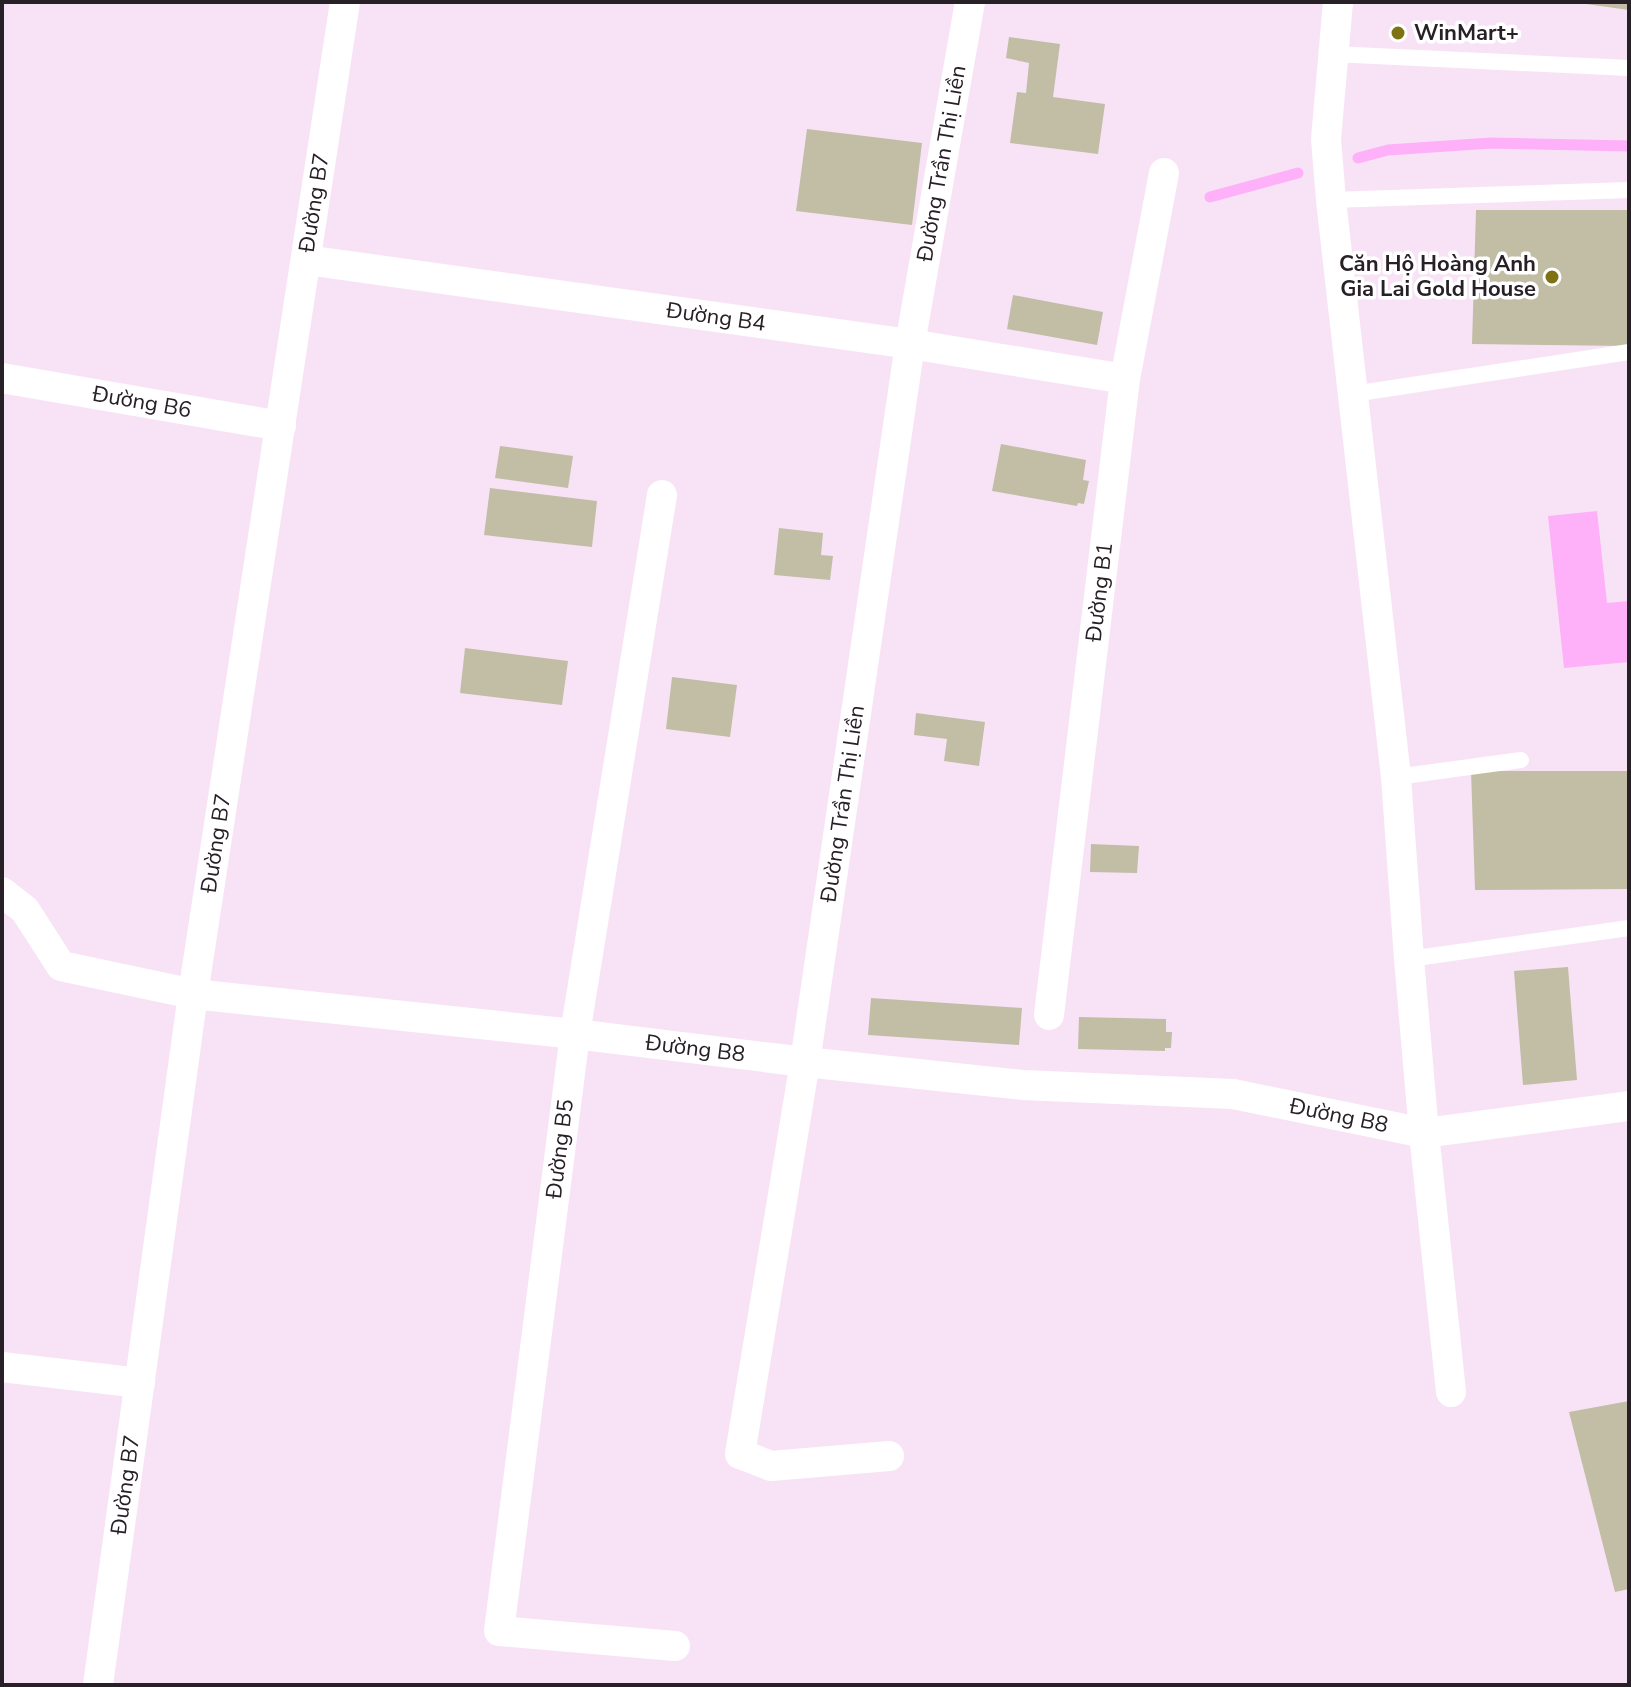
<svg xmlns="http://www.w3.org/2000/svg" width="1631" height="1687" viewBox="0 0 1631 1687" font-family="'Nunito Sans',sans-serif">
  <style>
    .water { fill: #feb0f9 }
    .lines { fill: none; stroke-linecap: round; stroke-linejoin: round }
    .stream { stroke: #feb0f9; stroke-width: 11 }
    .building { fill: #c1bea5 }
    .service { stroke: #fff; stroke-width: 16 }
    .minor { stroke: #fff; stroke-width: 30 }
    .poi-dot { fill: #7f7214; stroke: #fff; stroke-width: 3 }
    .labels { text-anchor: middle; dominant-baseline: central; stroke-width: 7; stroke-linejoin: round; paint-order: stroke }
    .poi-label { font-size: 22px; font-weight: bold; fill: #282027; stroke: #fff; text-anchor: start }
    .street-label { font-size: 22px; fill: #282027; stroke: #fff }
  </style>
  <rect width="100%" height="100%" fill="#f8e3f6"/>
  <polygon class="water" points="1597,511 1607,603 1629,601 1629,662 1564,668 1548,516"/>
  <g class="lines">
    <g class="stream">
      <polyline points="1358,158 1388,150 1491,143 1629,146"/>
      <polyline points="1210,197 1298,173"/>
    </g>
  </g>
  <g class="building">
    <polygon points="1586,2 1629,2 1629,10 1586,4"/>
    <polygon points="1009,37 1060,44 1053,97 1105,104 1098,154 1010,143 1017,92 1026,93 1029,63 1006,58"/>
    <polygon points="807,129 922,143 912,225 796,211"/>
    <polygon points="1476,210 1629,210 1629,346 1472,344"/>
    <polygon points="1013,295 1103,312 1097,345 1007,329"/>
    <polygon points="1001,444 1086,460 1083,480 1089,481 1084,504 1078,503 1077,506 992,491"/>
    <polygon points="500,446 573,456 568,488 495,478"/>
    <polygon points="490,488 597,501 592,547 484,535"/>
    <polygon points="779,528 823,533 821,555 833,556 830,580 774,575"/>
    <polygon points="465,648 568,661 562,705 460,693"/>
    <polygon points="672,677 737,685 730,737 666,729"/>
    <polygon points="916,713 985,722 979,766 944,761 947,739 914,735"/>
    <polygon points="1471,771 1629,771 1629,889 1475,890"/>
    <polygon points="1091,844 1139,846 1137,873 1090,872"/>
    <polygon points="1568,967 1577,1080 1523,1085 1514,971"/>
    <polygon points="871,998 1022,1008 1019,1045 868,1035"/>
    <polygon points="1079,1017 1166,1019 1166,1032 1172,1032 1171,1048 1165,1048 1165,1051 1078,1049"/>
    <polygon points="1629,1401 1629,1589 1615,1592 1569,1412"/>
  </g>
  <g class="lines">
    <g class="service">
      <polyline points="1333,54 1629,68"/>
      <polyline points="1331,200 1629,190"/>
      <polyline points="1353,394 1629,352"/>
      <polyline points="1396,777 1521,760"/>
      <polyline points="1409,959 1629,928"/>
    </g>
    <g class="minor">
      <polyline points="1338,2 1326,139 1331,200 1396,777 1409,959 1424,1133 1451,1392"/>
      <path id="s1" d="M306,260L910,344L1125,379"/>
      <path id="s2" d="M2,378L281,426"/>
      <polyline points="662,495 575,1034 499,1631 675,1646"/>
      <path id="s3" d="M2,892L25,910L61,966L193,994L575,1034L805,1062L1023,1085L1233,1094L1424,1133L1629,1106"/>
      <path id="s4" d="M1049,1015L1125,379L1164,173"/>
      <polyline points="2,1367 140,1383"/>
      <path id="s5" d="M889,1456L771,1466L740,1454L805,1062L910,344L970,2"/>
      <path id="s6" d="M98,1685L193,994L345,2"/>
    </g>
  </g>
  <g class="poi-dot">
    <circle cx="1398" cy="33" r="8"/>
    <circle cx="1552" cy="277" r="8"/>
  </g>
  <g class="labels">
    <g class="poi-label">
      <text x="1414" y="33">WinMart+</text>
      <text x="1536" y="264" text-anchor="end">Căn Hộ Hoàng Anh<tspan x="1536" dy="25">Gia Lai Gold House</tspan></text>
    </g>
    <g class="street-label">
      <text stroke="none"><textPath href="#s5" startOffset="1458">Đường Trần Thị Liền</textPath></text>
      <text stroke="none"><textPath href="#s6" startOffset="1498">Đường B7</textPath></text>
      <text stroke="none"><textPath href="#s1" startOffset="414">Đường B4</textPath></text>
      <text stroke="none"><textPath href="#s2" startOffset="142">Đường B6</textPath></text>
      <text stroke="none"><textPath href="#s4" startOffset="426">Đường B1</textPath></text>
      <text stroke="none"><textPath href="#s5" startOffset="810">Đường Trần Thị Liền</textPath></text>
      <text stroke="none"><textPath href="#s6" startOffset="850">Đường B7</textPath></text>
      <text stroke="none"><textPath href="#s3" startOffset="736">Đường B8</textPath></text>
      <text stroke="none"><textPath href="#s3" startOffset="1384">Đường B8</textPath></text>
      <text transform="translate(560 1149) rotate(-83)">Đường B5</text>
      <text stroke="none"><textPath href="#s6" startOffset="202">Đường B7</textPath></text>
    </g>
  </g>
  <rect width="1631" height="1687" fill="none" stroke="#282027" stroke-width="8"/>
</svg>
